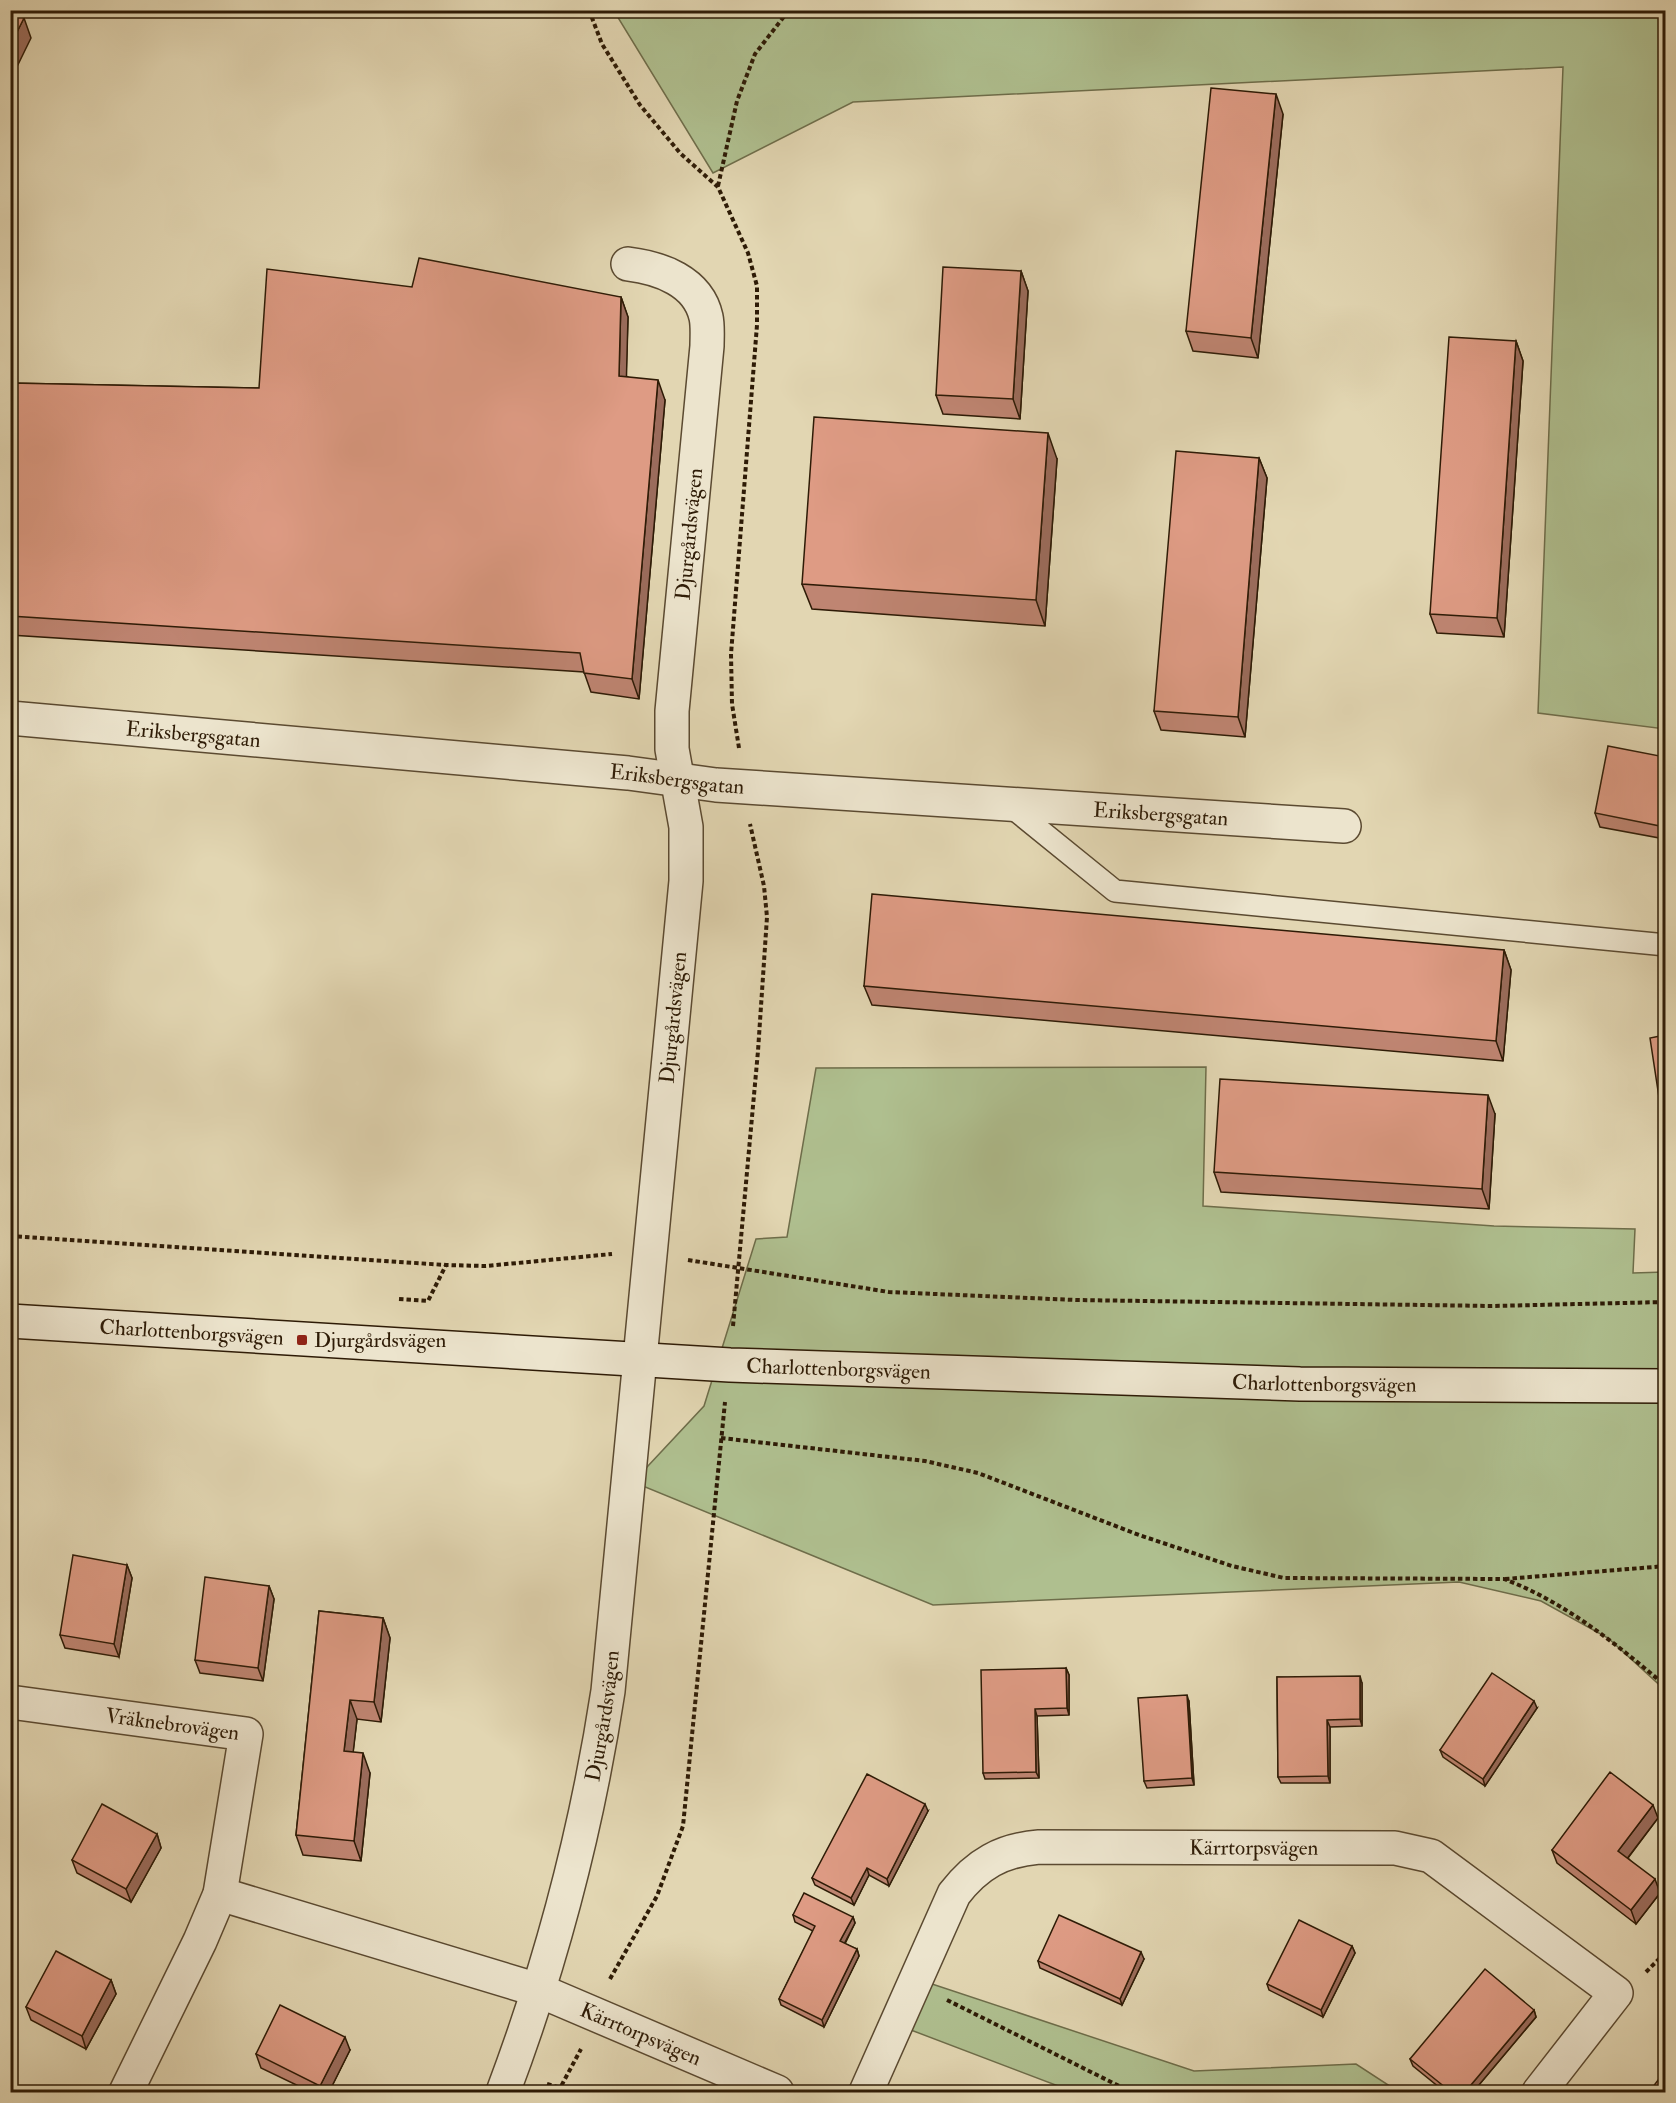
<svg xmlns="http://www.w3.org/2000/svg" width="1676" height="2103" viewBox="0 0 1676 2103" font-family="'IM FELL Double Pica',serif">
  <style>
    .green { fill: #afbf8f; stroke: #6e6d4a; stroke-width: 1.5 }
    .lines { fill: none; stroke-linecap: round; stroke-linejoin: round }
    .lane-casing { stroke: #5b4a31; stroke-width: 24 }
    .street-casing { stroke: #5b4a31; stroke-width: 36 }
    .secondary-casing { stroke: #2e1b06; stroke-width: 36 }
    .path { stroke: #2e1b06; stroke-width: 4; stroke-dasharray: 4.5 3; stroke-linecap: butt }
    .lane { stroke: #ece4cd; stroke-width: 21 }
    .street { stroke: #ece4cd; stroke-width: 33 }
    .secondary { stroke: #ece4cd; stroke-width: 33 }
    .wall { fill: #bf8572; stroke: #2e1b06; stroke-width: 1.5 }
    .shaded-wall { fill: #9b6c5c; stroke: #2e1b06; stroke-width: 1.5 }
    .building { fill: #de9b84; stroke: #2e1b06; stroke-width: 1.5 }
    .poi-dot { fill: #8f2418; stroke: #ece4cd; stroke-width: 2 }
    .labels { text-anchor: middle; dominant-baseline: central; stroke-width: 4.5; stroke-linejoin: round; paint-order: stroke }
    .street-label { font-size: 21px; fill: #2e1b06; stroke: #ece4cd }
    .poi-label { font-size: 21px; fill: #2e1b06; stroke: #ece4cd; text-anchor: start }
  </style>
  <rect width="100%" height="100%" fill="#e2d6b2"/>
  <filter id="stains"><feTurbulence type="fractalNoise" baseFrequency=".00333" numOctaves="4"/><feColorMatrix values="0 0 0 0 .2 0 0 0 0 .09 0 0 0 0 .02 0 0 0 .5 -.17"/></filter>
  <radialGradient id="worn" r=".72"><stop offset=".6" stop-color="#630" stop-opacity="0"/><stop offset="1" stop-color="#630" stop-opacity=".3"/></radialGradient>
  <g class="green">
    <polygon points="614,11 1665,11 1665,729 1538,713 1563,67 853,102 713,173"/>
    <polygon points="1206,1067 1203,1206 1494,1226 1635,1229 1633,1273 1665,1272 1665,1690 1608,1638 1541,1601 1459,1582 933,1605 633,1482 704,1406 756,1239 787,1237 816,1068"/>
    <polygon points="926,1982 1194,2071 1356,2064 1399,2092 1074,2092 903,2027"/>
  </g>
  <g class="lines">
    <defs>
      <polyline id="lane" points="1009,805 1115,891 1666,945"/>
      <g id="street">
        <path id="s1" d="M10,718L628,773L716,785L1344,826"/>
        <path id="s2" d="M10,1702L246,1734L220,1894L200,1941L126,2092"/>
        <path id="s3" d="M220,1894L538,1990L777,2092"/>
        <path id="s4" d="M503,2092C552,1962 587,1828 608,1691L686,881V827L672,749V711L707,346C707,337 708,326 706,317C698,281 660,268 628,264"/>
        <path id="s5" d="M866,2092L954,1894C977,1864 1002,1850 1039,1847L1395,1848L1431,1856L1616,1993L1539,2092"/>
      </g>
      <g id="secondary">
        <path id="s6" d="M10,1321L730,1365L1300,1384L1666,1386"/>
      </g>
    </defs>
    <use href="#lane" class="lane-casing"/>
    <use href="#street" class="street-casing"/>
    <use href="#secondary" class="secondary-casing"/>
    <g class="path">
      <polyline points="589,10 602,44 640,105 680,153 718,187 748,253 757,286 757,325 731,654 732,704 739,748"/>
      <polyline points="718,186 737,101 755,54 789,10"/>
      <polyline points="10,1236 446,1265 486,1266 612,1254"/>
      <polyline points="688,1260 889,1292 1076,1300 1492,1306 1666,1302"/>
      <polyline points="399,1299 428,1301 446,1265"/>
      <polyline points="733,1326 758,1051 767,917 764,886 750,824"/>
      <path d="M721,1438L925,1461L978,1473L1139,1535L1232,1566L1284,1578L1504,1579C1565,1602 1616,1644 1666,1686"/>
      <polyline points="1505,1579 1666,1566"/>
      <polyline points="1646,1972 1666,1952"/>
      <polyline points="610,1979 657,1896 683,1826 725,1402"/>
      <polyline points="947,2000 1131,2092"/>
      <polyline points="547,2084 561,2088"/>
      <polyline points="558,2092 581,2049"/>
    </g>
    <use href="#lane" class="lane"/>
    <use href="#street" class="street"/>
    <use href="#secondary" class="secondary"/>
  </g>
  <g class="wall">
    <polygon points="1283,114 1258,358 1193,351 1186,331"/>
    <polygon points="1021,271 1028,291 1020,419 943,414 936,395"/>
    <polygon points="412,287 621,297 628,317 626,376 665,400 639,699 591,692 584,672 10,635 10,383 259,388"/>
    <polygon points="1516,341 1523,361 1504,637 1437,633 1430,614"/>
    <polygon points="1259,458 1267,478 1245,737 1161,730 1154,711"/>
    <polygon points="1057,459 1045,626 812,609 802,584"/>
    <polygon points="1665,757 1665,839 1600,827 1595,813"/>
    <polygon points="1504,950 1511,970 1503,1061 872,1005 864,986"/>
    <polygon points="1495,1114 1489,1209 1221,1192 1214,1172"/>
    <polygon points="127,1565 132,1578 119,1657 65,1648 60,1635"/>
    <polygon points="269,1586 274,1599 263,1681 200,1673 195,1660"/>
    <polygon points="319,1611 383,1618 390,1638 381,1722 357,1719 353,1752 370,1773 361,1861 303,1855 296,1835"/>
    <polygon points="1066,1668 1069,1675 1069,1715 1037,1716 1039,1778 985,1779 983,1773"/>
    <polygon points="1277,1677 1362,1683 1362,1726 1330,1727 1330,1783 1281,1783 1278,1777"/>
    <polygon points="1189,1702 1194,1785 1147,1788 1144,1781"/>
    <polygon points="1537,1708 1485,1786 1443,1757 1440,1750"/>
    <polygon points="928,1811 889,1886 869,1875 854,1905 815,1885 812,1878"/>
    <polygon points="1658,1818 1628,1858 1660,1893 1636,1924 1557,1863 1552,1850"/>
    <polygon points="157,1834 161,1848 131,1902 77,1873 72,1860"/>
    <polygon points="793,1915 853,1917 855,1923 845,1944 857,1949 859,1956 824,2027 781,2005 779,1999 813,1931 795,1922"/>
    <polygon points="1352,1946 1355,1953 1323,2017 1269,1990 1267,1984"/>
    <polygon points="1144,1959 1122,2005 1040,1968 1038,1961"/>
    <polygon points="111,1980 116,1994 86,2049 31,2020 26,2007"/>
    <polygon points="1534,2010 1536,2017 1473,2092 1445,2092 1413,2066 1410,2059"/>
    <polygon points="350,2050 329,2092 311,2092 261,2068 256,2054"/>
  </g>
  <g class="shaded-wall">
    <polygon points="24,18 31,38 10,81 10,46"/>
    <polygon points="1276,94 1283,114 1258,358 1251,338"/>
    <polygon points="1021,271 1028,291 1020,419 1013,399"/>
    <polygon points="621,297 628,317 626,395 619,376"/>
    <polygon points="1516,341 1523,361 1504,637 1497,618"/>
    <polygon points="658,380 665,400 639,699 632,679"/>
    <polygon points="1048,433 1057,459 1045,626 1036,600"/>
    <polygon points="1259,458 1267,478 1245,737 1238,717"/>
    <polygon points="1504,950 1511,970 1503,1061 1496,1041"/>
    <polygon points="1488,1095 1495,1114 1489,1209 1482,1189"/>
    <polygon points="127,1565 132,1578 119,1657 114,1644"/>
    <polygon points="269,1586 274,1599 263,1681 258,1668"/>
    <polygon points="383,1618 390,1638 381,1722 374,1702"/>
    <polygon points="1066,1668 1069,1675 1069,1715 1067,1708"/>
    <polygon points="1360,1676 1362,1683 1362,1726 1360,1719"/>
    <polygon points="1187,1695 1189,1702 1194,1785 1192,1778"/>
    <polygon points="350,1700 357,1719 351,1771 344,1751"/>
    <polygon points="1534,1701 1537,1708 1485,1786 1483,1779"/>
    <polygon points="1035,1709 1037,1716 1039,1778 1036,1772"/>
    <polygon points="1327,1720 1330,1727 1330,1783 1328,1776"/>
    <polygon points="363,1753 370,1773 361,1861 354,1841"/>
    <polygon points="925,1804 928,1811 889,1886 887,1879"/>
    <polygon points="1653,1805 1658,1818 1623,1864 1618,1851"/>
    <polygon points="157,1834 161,1848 131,1902 126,1889"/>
    <polygon points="867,1868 869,1875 854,1905 851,1898"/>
    <polygon points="1655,1879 1660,1893 1636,1924 1631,1910"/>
    <polygon points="853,1917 855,1923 842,1948 840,1941"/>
    <polygon points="1352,1946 1355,1953 1323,2017 1321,2010"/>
    <polygon points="857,1949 859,1956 824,2027 822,2020"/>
    <polygon points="1141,1952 1144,1959 1122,2005 1120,1999"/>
    <polygon points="111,1980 116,1994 86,2049 82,2036"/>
    <polygon points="1534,2010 1536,2017 1473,2092 1465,2092"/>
    <polygon points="345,2037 350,2050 329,2092 322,2092 320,2086"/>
  </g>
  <g class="building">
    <polygon points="10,12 24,18 10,46"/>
    <polygon points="1211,88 1276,94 1251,338 1186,331"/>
    <polygon points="419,258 621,297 619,376 658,380 632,679 584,673 580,653 10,616 10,383 259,388 267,269 412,287"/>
    <polygon points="943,267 1021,271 1013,399 936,395"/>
    <polygon points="1449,337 1516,341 1497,618 1430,614"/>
    <polygon points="814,417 1048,433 1036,600 802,584"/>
    <polygon points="1176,451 1259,458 1238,717 1154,711"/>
    <polygon points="1608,746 1665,757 1665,827 1595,813"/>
    <polygon points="872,894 1504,950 1496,1041 864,986"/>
    <polygon points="1665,1035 1665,1137 1650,1038"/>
    <polygon points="1220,1079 1488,1095 1482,1189 1214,1172"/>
    <polygon points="73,1555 127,1565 114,1644 60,1635"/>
    <polygon points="205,1577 269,1586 258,1668 195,1660"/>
    <polygon points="319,1611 383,1618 374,1702 350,1700 344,1751 363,1753 354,1841 296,1835"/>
    <polygon points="1066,1668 1067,1708 1035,1709 1036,1772 983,1773 981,1670"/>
    <polygon points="1492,1673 1534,1701 1483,1779 1440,1750"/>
    <polygon points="1360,1676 1360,1719 1327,1720 1328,1776 1278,1777 1277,1677"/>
    <polygon points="1187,1695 1192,1778 1144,1781 1138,1698"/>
    <polygon points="1610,1772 1653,1805 1618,1851 1655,1879 1631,1910 1552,1850"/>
    <polygon points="867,1774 925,1804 887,1879 867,1868 851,1898 812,1878"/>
    <polygon points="102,1804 157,1834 126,1889 72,1860"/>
    <polygon points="804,1893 853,1917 840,1941 857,1949 822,2020 779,1999 815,1926 793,1915"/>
    <polygon points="1059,1915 1141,1952 1120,1999 1038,1961"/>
    <polygon points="1299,1920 1352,1946 1321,2010 1267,1984"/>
    <polygon points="56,1951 111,1980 82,2036 26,2007"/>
    <polygon points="1485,1969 1534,2010 1465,2092 1451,2092 1410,2059"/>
    <polygon points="280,2005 345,2037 320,2086 256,2054"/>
    <polygon points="1665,2071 1665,2092 1649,2092"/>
  </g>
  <rect class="poi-dot" x="296" y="1334" width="12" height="12" rx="3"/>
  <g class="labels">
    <g class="street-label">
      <text stroke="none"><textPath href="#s4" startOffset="1578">Djurgårdsvägen</textPath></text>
      <text stroke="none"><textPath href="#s1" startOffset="184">Eriksbergsgatan</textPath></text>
      <text stroke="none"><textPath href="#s1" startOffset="670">Eriksbergsgatan</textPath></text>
      <text stroke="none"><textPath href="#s1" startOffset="1155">Eriksbergsgatan</textPath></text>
      <text stroke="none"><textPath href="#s4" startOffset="1092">Djurgårdsvägen</textPath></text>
      <text stroke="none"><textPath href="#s6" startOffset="182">Charlottenborgsvägen</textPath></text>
      <text stroke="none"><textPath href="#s6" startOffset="830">Charlottenborgsvägen</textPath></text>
      <text stroke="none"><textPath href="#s6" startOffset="1316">Charlottenborgsvägen</textPath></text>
      <text stroke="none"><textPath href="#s4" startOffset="390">Djurgårdsvägen</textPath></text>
      <text stroke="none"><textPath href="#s2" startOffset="164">Vräknebrovägen</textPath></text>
      <text stroke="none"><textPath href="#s5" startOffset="532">Kärrtorpsvägen</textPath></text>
      <text stroke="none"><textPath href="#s3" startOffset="444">Kärrtorpsvägen</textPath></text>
    </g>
    <g class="poi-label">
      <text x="314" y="1340">Djurgårdsvägen</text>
    </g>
  </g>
  <rect width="1676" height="2103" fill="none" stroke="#e2d6b2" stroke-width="36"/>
  <rect x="12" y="12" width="1652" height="2079" fill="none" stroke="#2e1b06" stroke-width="3"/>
  <rect x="18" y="18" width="1640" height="2067" fill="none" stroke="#2e1b06" stroke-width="1.5"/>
  <rect width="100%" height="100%" filter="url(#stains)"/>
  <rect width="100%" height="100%" fill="url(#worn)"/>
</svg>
